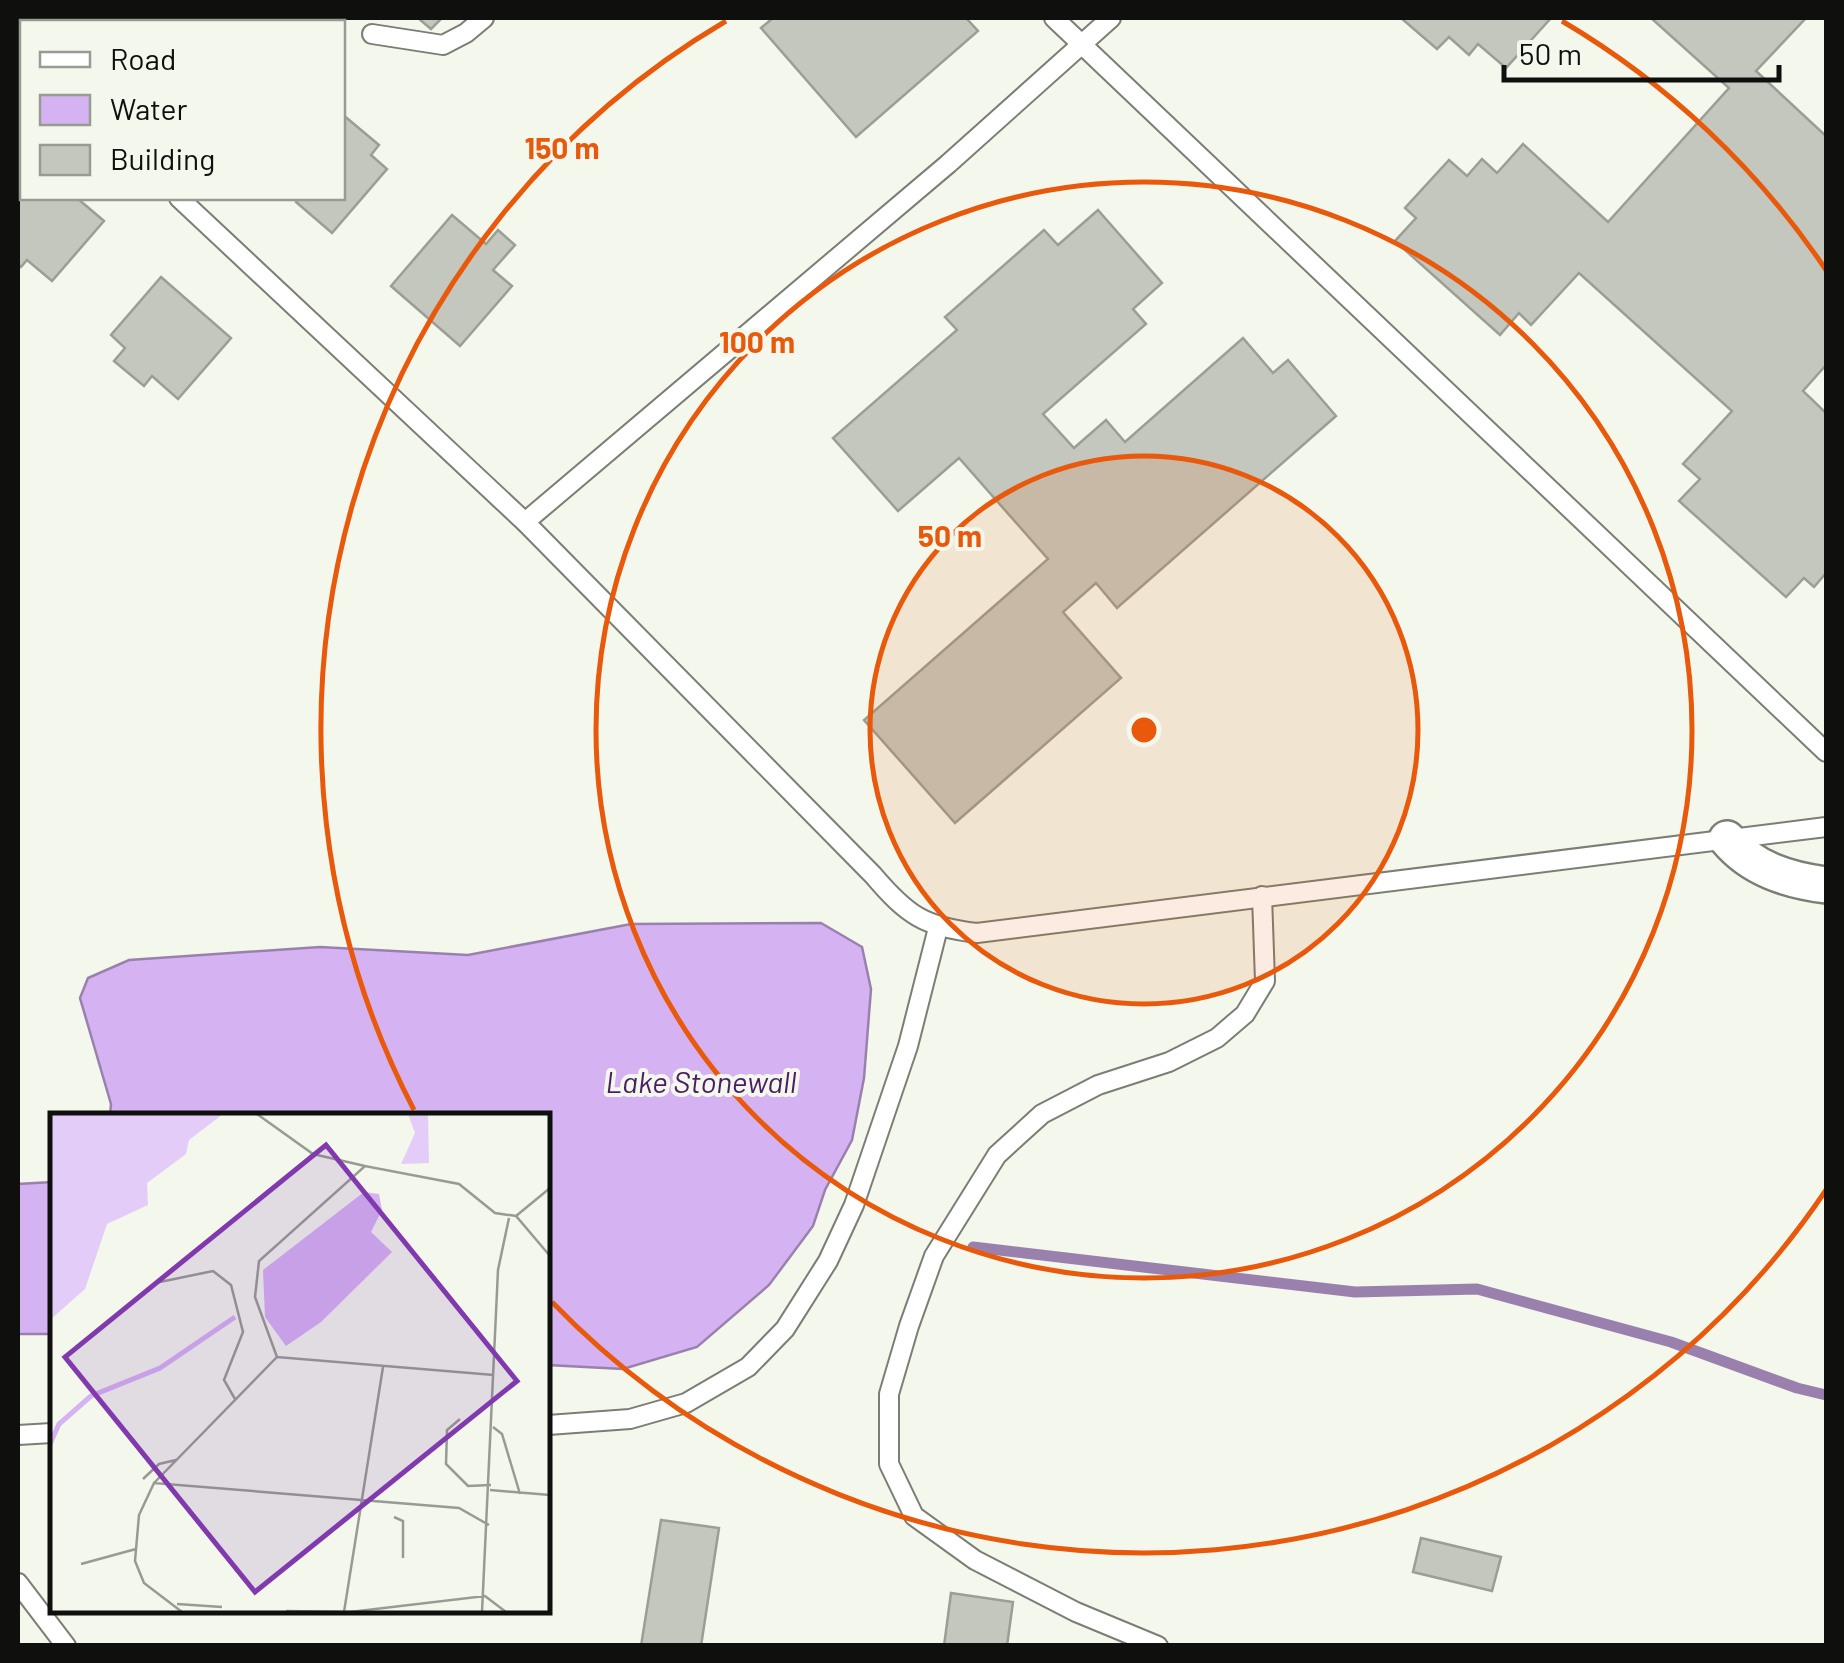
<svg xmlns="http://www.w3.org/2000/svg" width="1844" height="1663" viewBox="0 0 1844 1663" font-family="Barlow,sans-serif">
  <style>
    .water { fill: #d5b2f1; stroke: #9a81ad; stroke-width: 2.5 }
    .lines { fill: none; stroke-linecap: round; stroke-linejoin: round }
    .stream { stroke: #9a81ad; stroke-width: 11 }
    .building { fill: #c4c7bd; stroke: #9b9e94; stroke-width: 2.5 }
    .lane-casing { stroke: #7a7e74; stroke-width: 22 }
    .street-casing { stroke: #7a7e74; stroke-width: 40 }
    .lane { stroke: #fff; stroke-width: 18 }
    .street { stroke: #fff; stroke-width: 35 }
    .ring { fill: none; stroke: #e8590c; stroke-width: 5 }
    .labels { text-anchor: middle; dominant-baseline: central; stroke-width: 8; stroke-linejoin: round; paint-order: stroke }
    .water-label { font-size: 30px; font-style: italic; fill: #4a1d66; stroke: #f3f7ec }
    .inset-river { fill: none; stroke: #d5b2f1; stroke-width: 5 }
    .inset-road { fill: none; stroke: #989b93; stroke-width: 2.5 }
    .view { fill: #803aad; fill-opacity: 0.15; stroke: #803aad; stroke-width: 5 }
    .inset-edge { fill: none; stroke: #0f100d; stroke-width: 5 }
    .centre { fill: #e8590c; stroke: #f3f7ec; stroke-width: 5 }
    .ring-label { font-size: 30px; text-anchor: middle; font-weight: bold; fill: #e8590c; stroke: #f3f7ec; stroke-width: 8; stroke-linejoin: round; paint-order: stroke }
  </style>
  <rect width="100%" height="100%" fill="#f3f7ec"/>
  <g class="water">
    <polygon points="821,923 862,947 871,989 864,1078 852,1140 825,1190 813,1226 769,1285 697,1347 623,1369 548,1365 548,1116 110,1115 111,1104 80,998 88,978 129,960 320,947 468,955 631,924"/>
    <polygon points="52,1182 52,1334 18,1334 18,1184"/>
  </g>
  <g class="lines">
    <polyline class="stream" points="973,1247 1355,1292 1477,1289 1671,1342 1797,1388 1826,1395"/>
  </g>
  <g class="building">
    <polygon points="177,18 241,18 247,22 173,22"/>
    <polygon points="418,18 442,18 431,29"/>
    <polygon points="773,18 966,18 978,31 856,137 761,28"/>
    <polygon points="1401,18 1551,18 1506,68 1478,44 1469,55 1449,37 1437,49"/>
    <polygon points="1651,18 1806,18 1756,71 1826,136 1826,365 1803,391 1826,413 1826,573 1814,587 1804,578 1786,597 1679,501 1700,479 1683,464 1732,411 1579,273 1531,325 1519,313 1500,335 1395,241 1416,218 1405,208 1449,160 1467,176 1482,159 1497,173 1523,144 1608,222 1729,88"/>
    <polygon points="342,114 379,145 371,155 387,169 332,233 296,202 299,198 342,198"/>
    <polygon points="22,180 22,198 77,198 104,221 52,281 27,260 21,267 18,264 18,186"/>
    <polygon points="1098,210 1162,283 1133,309 1146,324 1043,414 1074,448 1106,420 1125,442 1243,338 1273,373 1288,360 1336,416 1117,608 1096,583 1063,612 1121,678 955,823 864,720 1048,559 959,458 898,511 833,438 957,330 945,317 1044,230 1058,245"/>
    <polygon points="452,215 486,244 498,230 515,245 493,270 512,286 460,346 391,286"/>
    <polygon points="161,277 231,338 178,399 152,376 144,386 114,361 125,348 111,335"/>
    <polygon points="661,1520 719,1528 701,1646 641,1646"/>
    <polygon points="1421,1538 1501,1557 1492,1591 1413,1572"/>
    <polygon points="951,1593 1013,1602 1007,1646 944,1646"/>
  </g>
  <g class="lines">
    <defs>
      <g id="lane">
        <polyline points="1054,18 1826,752"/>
        <polyline points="372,34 443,45 466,33 484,18"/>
        <path d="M179,198L525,522L873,875C907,915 924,927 977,933L1826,827"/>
        <polyline points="525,522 948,164 1111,18"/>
        <polyline points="548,1425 630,1419 686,1403 748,1367 785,1329 828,1261 854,1205 908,1046 938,928"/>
        <polyline points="18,1435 52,1433"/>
        <polyline points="18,1583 66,1646"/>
        <polyline points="1158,1646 1076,1612 975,1560 914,1516 889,1464 889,1394 909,1326 934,1256 997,1155 1042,1114 1098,1085 1169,1062 1217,1038 1245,1014 1265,981 1262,896"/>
      </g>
      <g id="street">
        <polyline points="145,22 149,18"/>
        <polyline points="18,168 22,163"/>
        <path d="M1727,839C1752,869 1788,880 1826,885"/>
      </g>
    </defs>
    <use href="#lane" class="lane-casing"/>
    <use href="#street" class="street-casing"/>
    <use href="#lane" class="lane"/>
    <use href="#street" class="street"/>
  </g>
  <circle cx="1144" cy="730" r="274" fill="#e8590c" fill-opacity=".12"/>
  <g class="ring">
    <circle cx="1144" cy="730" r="274"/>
    <circle cx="1144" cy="730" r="548"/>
    <path d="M1826 1190A823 823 0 0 1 552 1302M414 1110A823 823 0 0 1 726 21M1562 21A823 823 0 0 1 1826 270"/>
  </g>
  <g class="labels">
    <g class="water-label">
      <text x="701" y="1081">Lake Stonewall</text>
    </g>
  </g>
  <g transform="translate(50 1113)">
    <rect width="500" height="500" fill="#f3f7ec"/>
    <path d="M0,1H173L139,27L136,41L97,70L98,92L57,111L35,176L0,207ZM358,1H378L379,50L351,51L365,20Z" fill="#e4ccf8"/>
    <path d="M314,79L329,81L332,97L321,119L342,139L271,209L236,233L215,204L213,157Z" fill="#d5b2f1"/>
    <path class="inset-river" d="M0,331L9,311L41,283L110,255L185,204"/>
    <path class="inset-road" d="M207,1L263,41L315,53M466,103L500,75M105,170L163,158L181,172L193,219L174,267L185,286M227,244L205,184L209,148L315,53L409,71L445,100L466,103L500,143M410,306L397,317L396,351L418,373L441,372M443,314L452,321L470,381M93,366L109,351L126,347M104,370L227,244L444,262M440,377L500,382M344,404L353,408V445M31,451L86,436M127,491L172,494M236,498L300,499L435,483L456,499M132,499L94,470L85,448L89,402L104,370L409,395L439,412M294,499L333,254M432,499L448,157L459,105"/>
    <path class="view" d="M276,32L467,268L205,479L15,244Z"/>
    <rect width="500" height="500" class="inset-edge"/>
  </g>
  <circle cx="1144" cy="730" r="15" class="centre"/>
  <g class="ring-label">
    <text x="562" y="159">150 m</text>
    <text x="757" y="353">100 m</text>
    <text x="950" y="547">50 m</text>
  </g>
  <rect width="1844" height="1663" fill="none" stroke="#0f100d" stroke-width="40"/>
  <rect x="20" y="20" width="325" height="180" fill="#f3f7ec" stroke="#989b93" stroke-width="2.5"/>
  <rect x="40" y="52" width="50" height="15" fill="#ffffff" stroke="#989b93" stroke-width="2.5"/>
  <text x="110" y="70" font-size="30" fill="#0f100d">Road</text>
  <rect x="40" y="95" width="50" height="30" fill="#d5b2f1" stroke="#989b93" stroke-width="2.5"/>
  <text x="110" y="120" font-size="30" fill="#0f100d">Water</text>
  <rect x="40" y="145" width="50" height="30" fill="#c4c7bd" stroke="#989b93" stroke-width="2.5"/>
  <text x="110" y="170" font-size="30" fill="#0f100d">Building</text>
  <path d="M1504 65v15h275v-15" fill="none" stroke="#0f100d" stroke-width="5"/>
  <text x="1519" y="65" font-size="30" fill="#0f100d" stroke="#f3f7ec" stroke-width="8" paint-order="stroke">50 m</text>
</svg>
